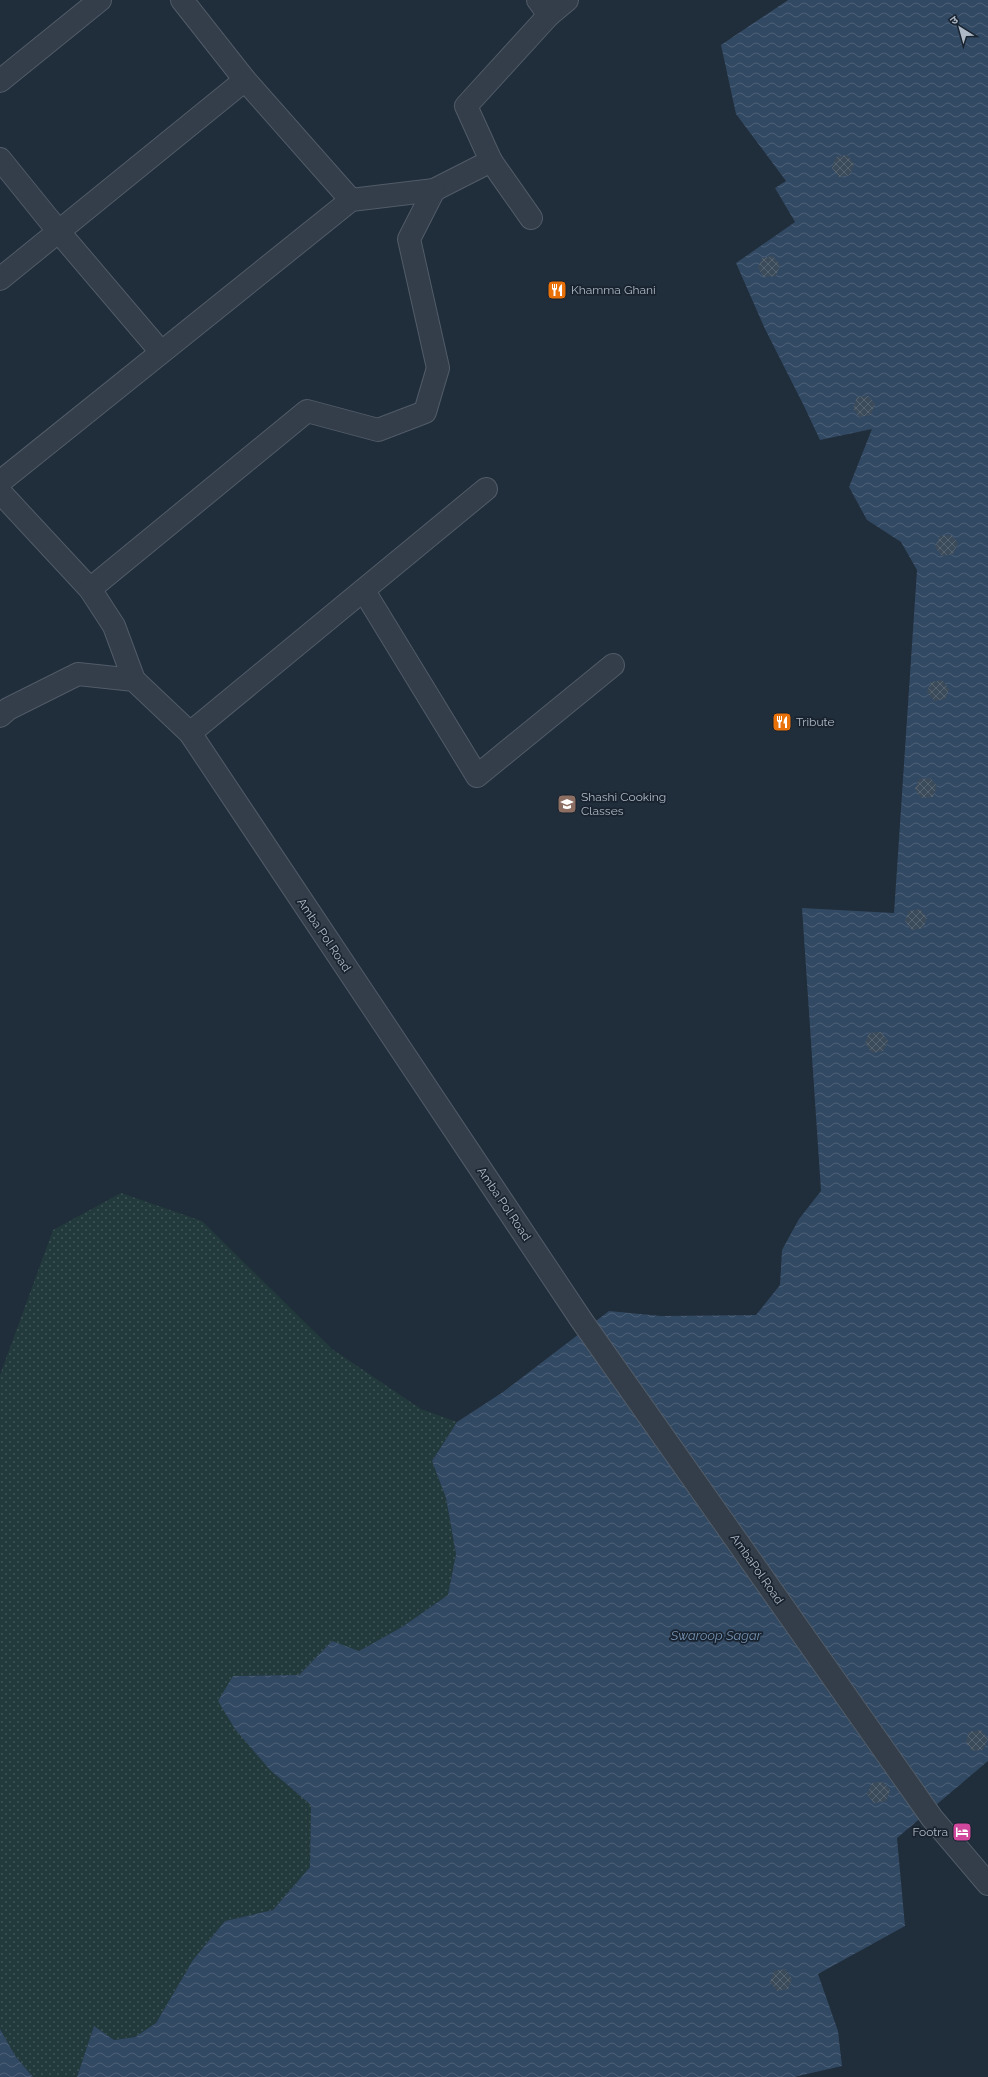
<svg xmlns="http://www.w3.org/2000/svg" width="988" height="2077" viewBox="0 0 988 2077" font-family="Raleway,'Noto Sans Devanagari',sans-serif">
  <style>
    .grass { fill: url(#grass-dots) }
    .water { fill: url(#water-waves) }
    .building { fill: url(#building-cross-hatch) }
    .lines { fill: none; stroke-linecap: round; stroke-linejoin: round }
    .minor-casing { stroke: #515c68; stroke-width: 24 }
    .minor { stroke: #343e4a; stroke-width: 22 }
    .labels { text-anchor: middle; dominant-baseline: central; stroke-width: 3.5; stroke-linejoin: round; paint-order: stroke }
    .poi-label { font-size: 12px; fill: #aeb9c7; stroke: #19232f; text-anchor: start }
    .street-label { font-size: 12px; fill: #aeb9c7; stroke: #19232f }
    .water-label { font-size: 13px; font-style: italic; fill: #7491b1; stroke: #19232f }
  </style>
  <defs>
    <pattern id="grass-dots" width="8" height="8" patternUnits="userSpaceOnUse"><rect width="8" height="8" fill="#223a3b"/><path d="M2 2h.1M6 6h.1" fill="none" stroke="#405456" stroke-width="1.8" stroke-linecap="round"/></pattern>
    <pattern id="water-waves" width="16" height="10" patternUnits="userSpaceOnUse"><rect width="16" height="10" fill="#324963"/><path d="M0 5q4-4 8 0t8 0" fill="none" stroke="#4d6178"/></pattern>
    <pattern id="building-cross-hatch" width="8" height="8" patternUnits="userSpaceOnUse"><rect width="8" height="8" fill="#3c4b5a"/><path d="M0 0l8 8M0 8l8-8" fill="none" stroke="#566370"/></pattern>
  </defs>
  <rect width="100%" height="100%" fill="#202d3a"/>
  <polygon class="grass" points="121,1193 202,1221 332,1349 421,1409 457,1422 432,1461 446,1498 456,1554 448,1595 402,1627 359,1651 331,1642 299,1675 233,1676 270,1770 311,1805 310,1867 273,1910 225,1921 193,1960 156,2023 135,2037 114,2040 94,2026 77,2077 33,2077 16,2057 0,2029 0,1375 53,1230"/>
  <g class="water">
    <polygon points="788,0 988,0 988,1761 897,1838 905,1926 818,1974 838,2031 842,2066 794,2077 77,2077 94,2026 114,2040 135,2037 156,2023 193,1960 225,1921 273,1910 310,1867 311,1805 270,1770 235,1729 218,1701 233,1676 299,1675 332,1641 359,1651 402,1627 448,1595 456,1554 446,1498 432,1461 457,1422 503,1392 609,1311 661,1316 756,1315 780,1285 782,1250 799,1219 821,1191 802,908 894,913 917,570 901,542 867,520 849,487 872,429 820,440 804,406 765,329 736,263 795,222 775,188 786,181 736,114 721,45"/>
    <polygon points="0,2029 16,2057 33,2077 0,2077"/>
  </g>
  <g class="building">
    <polygon points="847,155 854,164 850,175 839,177 832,168 836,157"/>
    <polygon points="773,256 780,265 776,276 764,277 758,268 762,258"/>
    <polygon points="868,396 875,404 871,415 859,417 853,408 857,397"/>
    <polygon points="951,535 958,543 953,554 942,556 935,547 940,536"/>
    <polygon points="942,680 949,689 945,699 934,701 927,692 931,682"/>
    <polygon points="930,778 937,786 933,797 921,798 915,789 919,779"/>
    <polygon points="920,909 927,918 923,928 912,930 905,921 909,911"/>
    <polygon points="881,1032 888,1041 883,1051 872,1053 865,1043 869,1033"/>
    <polygon points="981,1730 988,1739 983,1750 972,1751 966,1742 969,1732"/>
    <polygon points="883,1782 890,1790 886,1801 874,1803 867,1794 872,1783"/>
    <polygon points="785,1969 792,1979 788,1989 777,1991 770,1982 774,1971"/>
  </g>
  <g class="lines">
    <defs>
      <g id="minor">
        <polyline points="538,0 549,15"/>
        <polyline points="0,81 100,0"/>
        <polyline points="0,159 59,232 161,352"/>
        <polyline points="491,161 531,218"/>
        <polyline points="351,200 434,190 491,161 466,106 549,15 567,0"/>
        <polyline points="0,279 245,80"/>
        <polyline points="0,482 351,200 245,80 182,0"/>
        <polyline points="0,492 90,589 114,626 134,680"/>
        <polyline points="90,589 307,411 378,430 425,412 438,368 409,239 434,190"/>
        <polyline points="364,591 477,776 613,665"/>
        <polyline points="0,716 8,709 78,674 134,680 190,733 582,1321 932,1818 988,1884"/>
        <polyline points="190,733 486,489"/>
      </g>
    </defs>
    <use href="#minor" class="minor-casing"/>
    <use href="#minor" class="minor"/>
  </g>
  <defs>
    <symbol id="restaurant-square" viewBox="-11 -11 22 22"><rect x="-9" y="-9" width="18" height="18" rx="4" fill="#e8710a" stroke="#19232f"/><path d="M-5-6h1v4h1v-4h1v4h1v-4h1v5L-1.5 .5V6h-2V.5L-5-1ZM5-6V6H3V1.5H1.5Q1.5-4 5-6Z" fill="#fff"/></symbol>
    <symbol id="school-square" viewBox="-11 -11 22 22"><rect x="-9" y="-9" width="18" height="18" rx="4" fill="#8d6e63" stroke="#19232f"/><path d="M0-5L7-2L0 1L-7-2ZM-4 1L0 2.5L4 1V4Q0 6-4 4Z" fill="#fff"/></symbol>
    <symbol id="hotel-square" viewBox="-11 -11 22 22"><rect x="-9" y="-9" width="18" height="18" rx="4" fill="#d1479c" stroke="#19232f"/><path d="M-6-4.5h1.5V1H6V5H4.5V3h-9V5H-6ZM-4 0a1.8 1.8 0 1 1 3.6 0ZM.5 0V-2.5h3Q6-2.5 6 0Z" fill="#fff"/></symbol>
  </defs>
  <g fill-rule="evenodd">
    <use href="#restaurant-square" x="546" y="279" width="22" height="22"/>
    <use href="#restaurant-square" x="771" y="711" width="22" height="22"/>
    <use href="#school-square" x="556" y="793" width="22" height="22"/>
    <use href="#hotel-square" x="951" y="1821" width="22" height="22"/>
  </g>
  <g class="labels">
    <g class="poi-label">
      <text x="571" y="290">Khamma Ghani</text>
      <text x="796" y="722">Tribute</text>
      <text x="581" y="797">Shashi Cooking<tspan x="581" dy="14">Classes</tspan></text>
      <text x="948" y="1832" text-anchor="end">Footra</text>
    </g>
    <g class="street-label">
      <text transform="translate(324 935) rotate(56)">Amba Pol Road</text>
      <text transform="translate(504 1204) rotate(56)">Amba Pol Road</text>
      <text transform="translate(757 1569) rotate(55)">AmbaPol Road</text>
    </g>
    <g class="water-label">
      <text x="716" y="1635">Swaroop Sagar</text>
    </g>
  </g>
  <g transform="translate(960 28) rotate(323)" stroke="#19232f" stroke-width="3" paint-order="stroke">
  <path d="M0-3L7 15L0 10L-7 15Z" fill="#aeb9c7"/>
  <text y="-6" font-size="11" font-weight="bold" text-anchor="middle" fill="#aeb9c7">उ</text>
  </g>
</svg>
